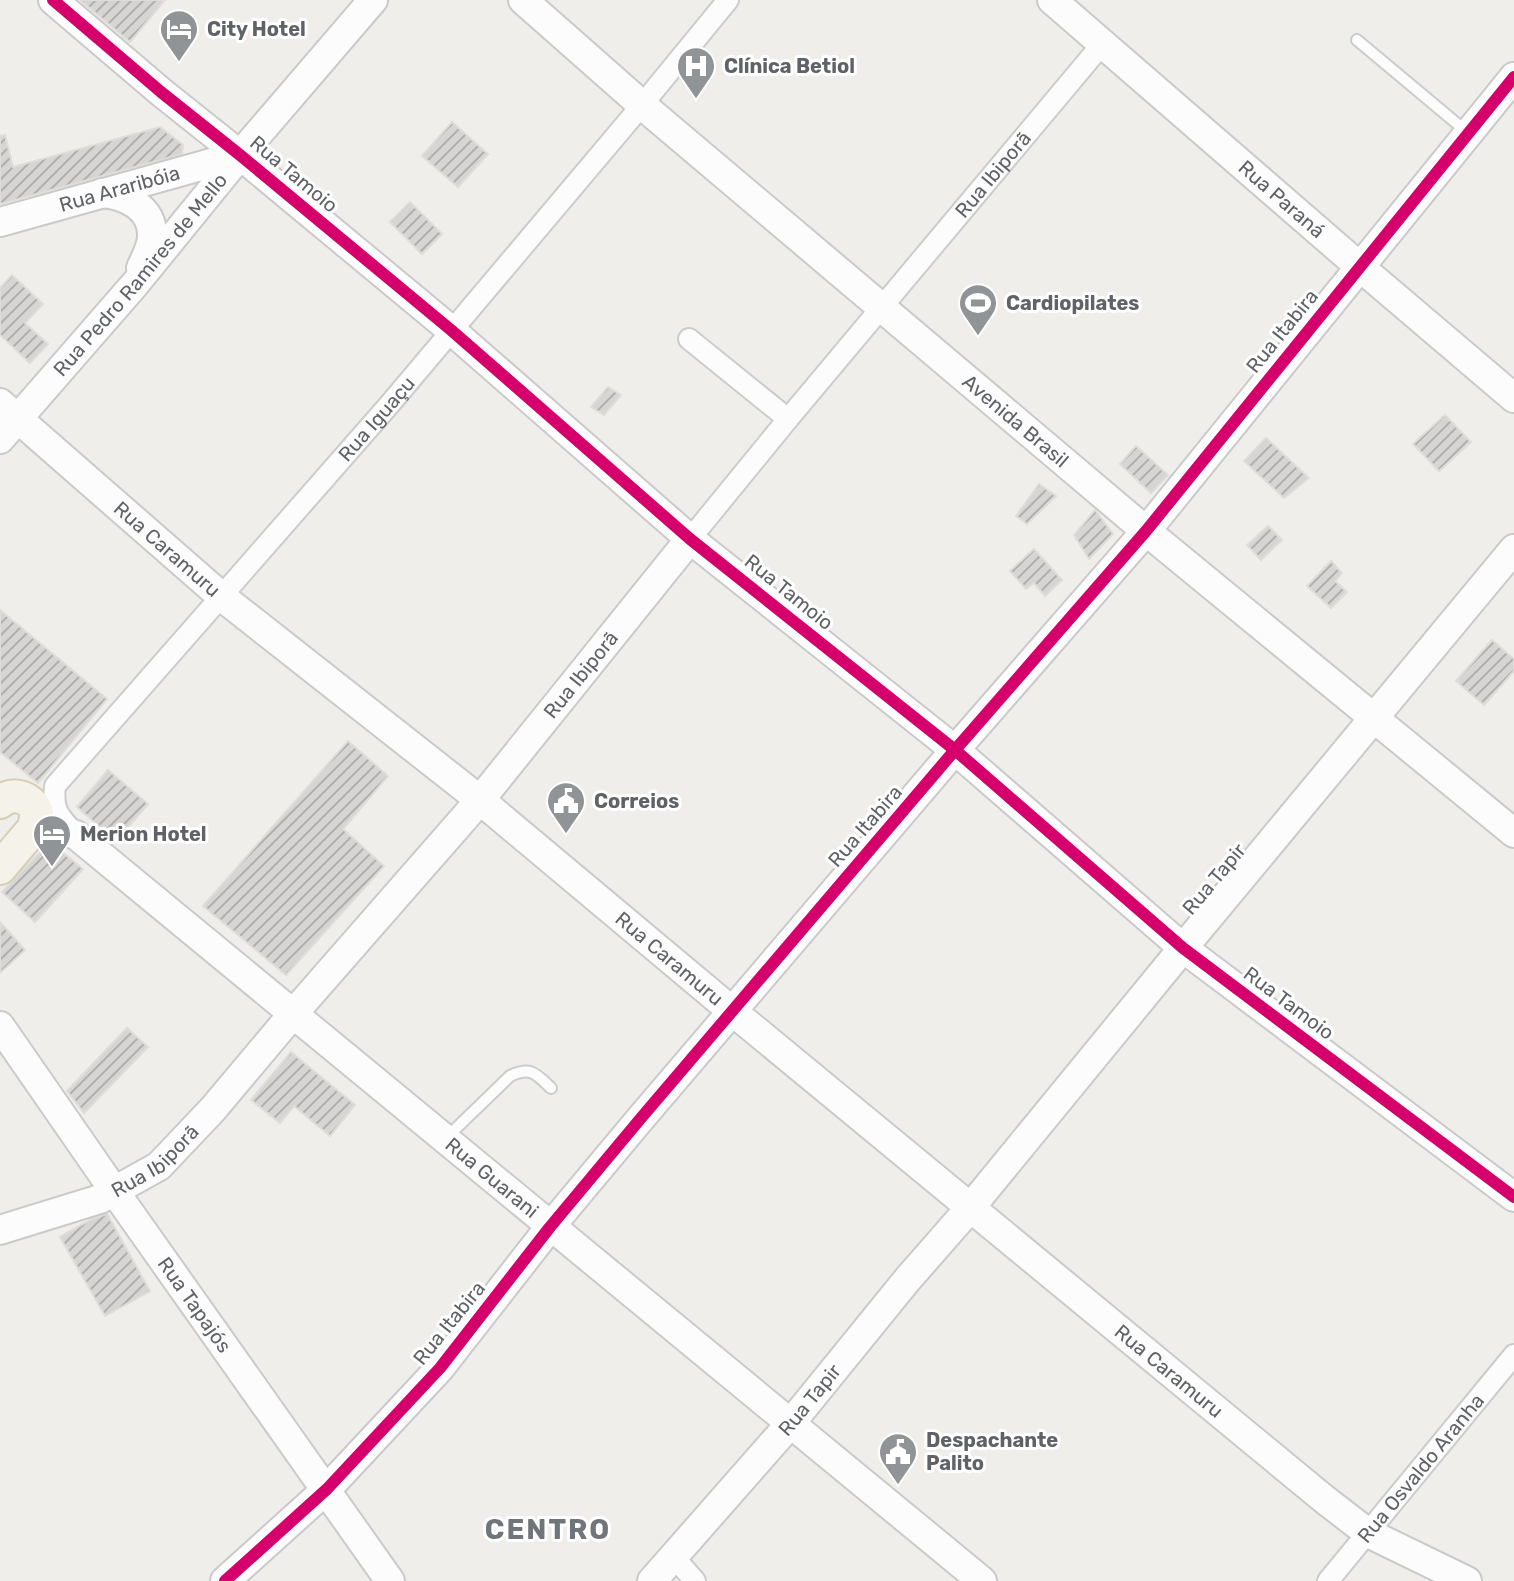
<svg xmlns="http://www.w3.org/2000/svg" width="1514" height="1581" viewBox="0 0 1514 1581" font-family="Rubik,sans-serif">
  <style>
    .building { fill: url(#building-hatch); stroke: #deddd9; stroke-width: 2 }
    .lines { fill: none; stroke-linecap: round; stroke-linejoin: round }
    .lane-casing { stroke: #cbcccc; stroke-width: 14 }
    .street-casing { stroke: #cbcccc; stroke-width: 24 }
    .secondary-casing { stroke: #cacacb; stroke-width: 32 }
    .primary-casing { stroke: #d7ceb8; stroke-width: 36 }
    .lane { stroke: #fdfcfc; stroke-width: 10 }
    .street { stroke: #fdfcfc; stroke-width: 20 }
    .secondary { stroke: #fdfcfc; stroke-width: 28 }
    .primary { stroke: #f4f2e9; stroke-width: 32 }
    .cycleway-casing { stroke: #fff; stroke-width: 17 }
    .cycleway { stroke: #d6006c; stroke-width: 12 }
    .labels { text-anchor: middle; dominant-baseline: central; stroke-width: 6; stroke-linejoin: round; paint-order: stroke }
    .poi-label { font-size: 20px; font-weight: bold; fill: #5f6368; stroke: #fff; text-anchor: start }
    .street-label { font-size: 20px; fill: #5f6368; stroke: #fff }
    .district-label { font-size: 28px; font-weight: bold; letter-spacing: 2px; fill: #70757a; stroke: #fff }
  </style>
  <defs>
    <pattern id="building-hatch" width="6" height="6" patternUnits="userSpaceOnUse" patternTransform="scale(2)"><rect width="6" height="6" fill="#d6d5d3"/><path d="M-1 1l2-2M0 6l6-6M5 7l2-2" fill="none" stroke="#b1b0af"/></pattern>
  </defs>
  <rect width="100%" height="100%" fill="#efeeea"/>
  <g class="building">
    <polygon points="80,0 165,0 130,42"/>
    <polygon points="452,122 488,154 458,187 422,156"/>
    <polygon points="160,127 183,145 182,154 0,204 0,136 5,135 13,167"/>
    <polygon points="410,202 442,234 422,254 390,222"/>
    <polygon points="12,275 43,304 25,323 48,344 30,363 0,335 0,288"/>
    <polygon points="608,387 621,395 604,415 591,407"/>
    <polygon points="1445,415 1471,442 1439,471 1413,444"/>
    <polygon points="1266,438 1309,478 1284,498 1244,461"/>
    <polygon points="1136,446 1168,475 1151,493 1120,464"/>
    <polygon points="1039,484 1056,496 1027,524 1016,516"/>
    <polygon points="1095,510 1113,534 1089,559 1074,535"/>
    <polygon points="1268,526 1282,540 1261,560 1247,545"/>
    <polygon points="1034,549 1062,580 1045,596 1034,583 1026,589 1010,571"/>
    <polygon points="1331,561 1342,573 1335,581 1347,592 1331,608 1307,586"/>
    <polygon points="0,610 107,699 38,783 0,752"/>
    <polygon points="1492,640 1514,659 1514,671 1484,705 1456,681"/>
    <polygon points="348,741 388,776 343,829 384,866 286,975 203,906"/>
    <polygon points="108,770 148,804 116,841 77,807"/>
    <polygon points="47,845 55,846 83,869 35,922 2,892"/>
    <polygon points="0,922 25,950 0,973"/>
    <polygon points="127,1028 148,1047 84,1113 67,1091"/>
    <polygon points="291,1052 355,1105 330,1136 294,1106 280,1123 251,1100"/>
    <polygon points="107,1214 150,1291 105,1316 60,1237 92,1219"/>
  </g>
  <g class="lines">
    <defs>
      <g id="lane">
        <polyline points="1357,40 1467,132"/>
        <path d="M446,1138L510,1076C531,1066 536,1074 551,1088"/>
      </g>
      <g id="street">
        <polyline points="689,339 788,419"/>
        <path id="s1" d="M690,539L788,419L1103,43"/>
        <path id="s2" d="M76,835C60,817 52,812 55,786L389,405L642,105L728,0"/>
        <polyline points="673,1556 695,1581"/>
        <path id="s3" d="M1328,1581L1514,1355"/>
      </g>
      <g id="secondary">
        <polyline points="53,0 161,92 240,155 451,330 690,539 955,750 1183,948 1514,1197"/>
        <path id="s4" d="M523,0L642,105L1146,531L1514,833"/>
        <path id="s5" d="M1052,0L1360,267L1514,398"/>
        <path d="M102,193C126,195 153,208 152,236C152,247 145,259 141,268"/>
        <path id="s6" d="M0,222L240,155"/>
        <path id="s7" d="M0,403L222,597L480,800L732,1011L1324,1499L1368,1533L1467,1581"/>
        <path id="s8" d="M0,439L135,284L240,155L373,0"/>
        <path id="s9" d="M29,834C49,824 56,828 76,835L982,1581"/>
        <path id="s10" d="M0,1026L115,1192L390,1581"/>
        <path id="s11" d="M0,1230L100,1199L159,1166L213,1109L292,1015L480,800L690,539"/>
        <polyline points="225,1581 327,1489 440,1368 550,1227 641,1118 955,750 1146,531 1514,77"/>
        <path id="s12" d="M652,1581L790,1424L907,1280L970,1208L1183,948L1514,549"/>
      </g>
      <path id="primary" d="M0,802C12,793 24,795 34,806L37,813L34,828L0,868"/>
    </defs>
    <use href="#lane" class="lane-casing"/>
    <use href="#street" class="street-casing"/>
    <use href="#secondary" class="secondary-casing"/>
    <use href="#primary" class="primary-casing"/>
    <use href="#lane" class="lane"/>
    <use href="#street" class="street"/>
    <use href="#secondary" class="secondary"/>
    <use href="#primary" class="primary"/>
    <defs>
      <g id="cycleway">
        <polyline points="53,0 161,92 240,155 451,330 690,539 955,750 1183,948 1514,1197"/>
        <polyline points="225,1581 327,1489 440,1368 550,1227 641,1118 955,750 1146,531 1514,77"/>
      </g>
    </defs>
    <use href="#cycleway" class="cycleway-casing"/>
    <use href="#cycleway" class="cycleway"/>
  </g>
  <defs>
    <symbol id="hotel-pin" viewBox="-11 -11 22 30"><path d="M0 17L-7.5 6A9.5 9.5 0 1 1 7.5 6Z" fill="#919496" stroke="#fff"/><path d="M-6-4.5h1.5V1H6V5H4.5V3h-9V5H-6ZM-4 0a1.8 1.8 0 1 1 3.6 0ZM.5 0V-2.5h3Q6-2.5 6 0Z" fill="#fff"/></symbol>
    <symbol id="hospital-pin" viewBox="-11 -11 22 30"><path d="M0 17L-7.5 6A9.5 9.5 0 1 1 7.5 6Z" fill="#919496" stroke="#fff"/><path d="M-5-5h3v3.5h4V-5h3V5h-3V1.5h-4V5h-3Z" fill="#fff"/></symbol>
    <symbol id="stadium-pin" viewBox="-11 -11 22 30"><path d="M0 17L-7.5 6A9.5 9.5 0 1 1 7.5 6Z" fill="#919496" stroke="#fff"/><path d="M0-5a6.5 5 0 1 0 0 10a6.5 5 0 1 0 0-10ZM-3.5-1.8h7v3.6h-7Z" fill="#fff"/></symbol>
    <symbol id="civic-pin" viewBox="-11 -11 22 30"><path d="M0 17L-7.5 6A9.5 9.5 0 1 1 7.5 6Z" fill="#919496" stroke="#fff"/><path d="M-.6-6.5H3V-4.5H.6V-3L4-1V1h2V6H-6V1h2V-1L-.6-3ZM-1.2 2.5V6h2.4V2.5Z" fill="#fff"/></symbol>
  </defs>
  <g fill-rule="evenodd">
    <use href="#hotel-pin" x="157" y="7" width="44" height="60"/>
    <use href="#hospital-pin" x="674" y="44" width="44" height="60"/>
    <use href="#stadium-pin" x="956" y="281" width="44" height="60"/>
    <use href="#civic-pin" x="544" y="779" width="44" height="60"/>
    <use href="#hotel-pin" x="30" y="812" width="44" height="60"/>
    <use href="#civic-pin" x="876" y="1430" width="44" height="60"/>
  </g>
  <g class="labels">
    <g class="poi-label">
      <text x="207" y="29">City Hotel</text>
      <text x="724" y="66">Clínica Betiol</text>
      <text x="1006" y="303">Cardiopilates</text>
      <text x="594" y="801">Correios</text>
      <text x="80" y="834">Merion Hotel</text>
      <text x="926" y="1440">Despachante<tspan x="926" dy="23">Palito</tspan></text>
    </g>
    <g class="street-label">
      <text transform="translate(294 174) rotate(40)">Rua Tamoio</text>
      <text stroke="none"><textPath href="#s1" startOffset="474">Rua Ibiporã</textPath></text>
      <text stroke="none"><textPath href="#s6" startOffset="124">Rua Araribóia</textPath></text>
      <text stroke="none"><textPath href="#s5" startOffset="304">Rua Paraná</textPath></text>
      <text stroke="none"><textPath href="#s8" startOffset="216">Rua Pedro Ramires de Mello</textPath></text>
      <text transform="translate(1282 331) rotate(-51)">Rua Itabira</text>
      <text stroke="none"><textPath href="#s2" startOffset="544">Rua Iguaçu</textPath></text>
      <text stroke="none"><textPath href="#s4" startOffset="648">Avenida Brasil</textPath></text>
      <text stroke="none"><textPath href="#s7" startOffset="222">Rua Caramuru</textPath></text>
      <text transform="translate(789 592) rotate(39)">Rua Tamoio</text>
      <text stroke="none"><textPath href="#s11" startOffset="820">Rua Ibiporã</textPath></text>
      <text transform="translate(865 826) rotate(-49)">Rua Itabira</text>
      <text transform="translate(1214 879) rotate(-50)">Rua Tapir</text>
      <text stroke="none"><textPath href="#s7" startOffset="870">Rua Caramuru</textPath></text>
      <text transform="translate(1289 1003) rotate(37)">Rua Tamoio</text>
      <text stroke="none"><textPath href="#s11" startOffset="172">Rua Ibiporã</textPath></text>
      <text stroke="none"><textPath href="#s9" startOffset="588">Rua Guarani</textPath></text>
      <text stroke="none"><textPath href="#s10" startOffset="340">Rua Tapajós</textPath></text>
      <text transform="translate(449 1323) rotate(-51)">Rua Itabira</text>
      <text stroke="none"><textPath href="#s7" startOffset="1518">Rua Caramuru</textPath></text>
      <text stroke="none"><textPath href="#s12" startOffset="240">Rua Tapir</textPath></text>
      <text stroke="none"><textPath href="#s3" startOffset="146">Rua Osvaldo Aranha</textPath></text>
    </g>
    <g class="district-label">
      <text x="548" y="1529">CENTRO</text>
    </g>
  </g>
</svg>
